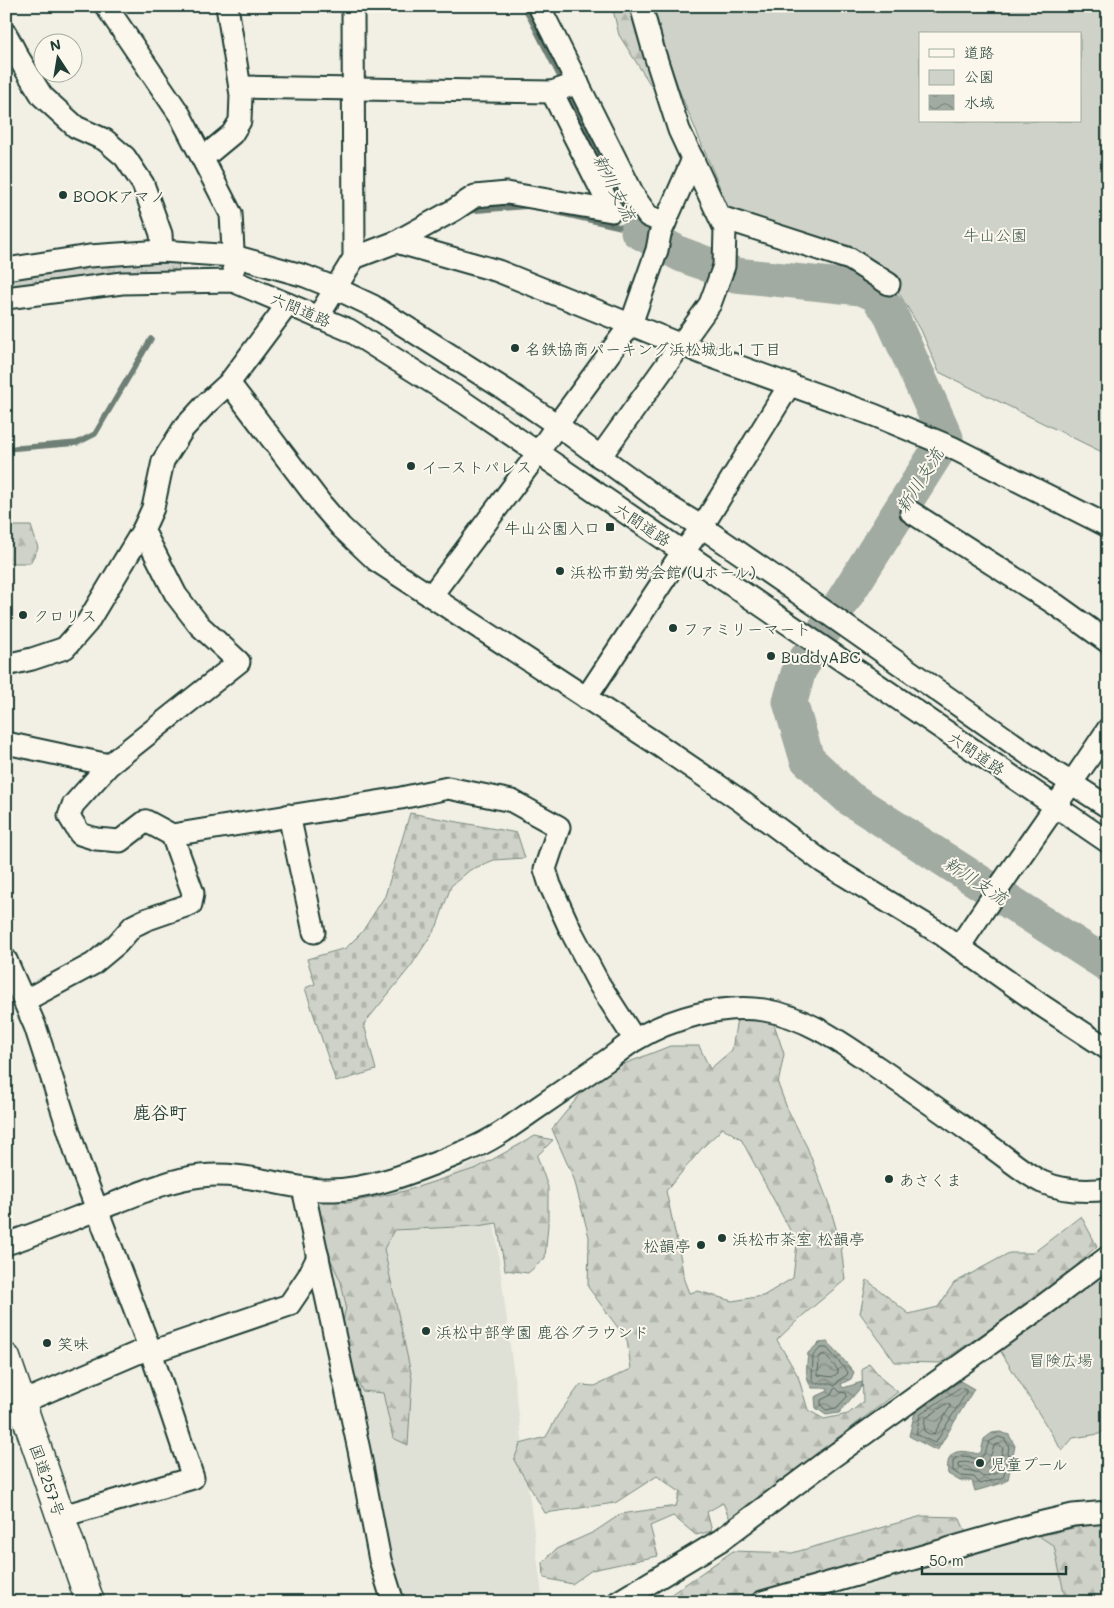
<svg xmlns="http://www.w3.org/2000/svg" width="1114" height="1608" viewBox="0 0 1114 1608" font-family="Mali,'Klee One',sans-serif">
  <style>
    .built { fill: #e0e1d6 }
    .grass { fill: url(#grass-tufts); stroke: #77887e }
    .forest { fill: url(#forest-firs); stroke: #77887e; fill-rule: evenodd }
    .cemetery { fill: url(#cemetery-stones); stroke: #77887e }
    .green { fill: #cfd2c8; stroke: #77887e; fill-rule: evenodd }
    .water { fill: url(#water-waves); stroke: #6e7f75 }
    .lines { fill: none; stroke-linecap: round; stroke-linejoin: round }
    .shore { stroke: #536960; stroke-width: 1 }
    .stream { stroke: #6e7f75; stroke-width: 5.5 }
    .river { stroke: #a2aba1; stroke-width: 35 }
    .minor-casing { stroke: #1f3d34; stroke-width: 25 }
    .highway-casing { stroke: #1f3d34; stroke-width: 31 }
    .minor { stroke: #fbf7ec; stroke-width: 21 }
    .highway { stroke: #fbf7ec; stroke-width: 28 }
    .poi-dot { fill: #1f3d34; stroke: #fbf7ec; stroke-width: 2 }
    .labels { text-anchor: middle; dominant-baseline: central; stroke-width: 4; stroke-linejoin: round; paint-order: stroke }
    .poi-label { font-size: 16px; fill: #1f3d34; stroke: #fbf7ec; text-anchor: start }
    .park-label { font-size: 16px; fill: #425b52; stroke: #fbf7ec }
    .street-label { font-size: 16px; fill: #1f3d34; stroke: #fbf7ec }
    .water-label { font-size: 18px; font-style: italic; fill: #465e55; stroke: #fbf7ec }
    .neighbourhood-label { font-size: 18px; font-weight: bold; fill: #1f3d34; stroke: #fbf7ec }
  </style>
  <defs>
    <pattern id="grass-tufts" width="24" height="20" patternUnits="userSpaceOnUse" patternTransform="scale(1.25)"><rect width="24" height="20" fill="#cfd2c8"/><path d="M3 7l-1-3M5 7V3M7 7l1-3M15 17l-1-3M17 17v-4M19 17l1-3" fill="none" stroke="#b1b5ac"/></pattern>
    <pattern id="forest-firs" width="22" height="20" patternUnits="userSpaceOnUse" patternTransform="scale(1.25)"><rect width="22" height="20" fill="#cfd2c8"/><path d="M5 1l3.5 6h-7zM16 11l3.5 6h-7z" fill="#b1b5ac"/></pattern>
    <pattern id="cemetery-stones" width="16" height="16" patternUnits="userSpaceOnUse" patternTransform="scale(1.25)"><rect width="16" height="16" fill="#cfd2c8"/><path d="M2 7V4a2 2 0 0 1 4 0v3zM10 15v-3a2 2 0 0 1 4 0v3z" fill="#b1b5ac"/></pattern>
    <pattern id="water-waves" width="16" height="10" patternUnits="userSpaceOnUse" patternTransform="scale(1.25)"><rect width="16" height="10" fill="#a2aba1"/><path d="M0 5q4-4 8 0t8 0" fill="none" stroke="#838c84"/></pattern>
  </defs>
  <rect width="100%" height="100%" fill="#f2f0e5"/>
  <filter id="ink" filterUnits="userSpaceOnUse"><feTurbulence type="fractalNoise" baseFrequency=".02" numOctaves="2"/><feDisplacementMap in="SourceGraphic" scale="10" xChannelSelector="R" yChannelSelector="G"/><feConvolveMatrix kernelMatrix="1 2 1 2 8 2 1 2 1" color-interpolation-filters="sRGB"/></filter>
  <g filter="url(#ink)">
    <g class="built">
      <polygon points="486,1157 543,1602 400,1602 316,1200 415,1186 444,1177"/>
      <polygon points="1039,1536 1054,1546 1066,1602 820,1602 916,1570"/>
    </g>
    <polygon class="grass" points="135,261 178,261 179,272 6,289 6,278"/>
    <g class="forest">
      <polygon points="612,6 651,6 679,90 652,87 619,35"/>
      <polygon points="6,526 31,526 38,548 30,563 6,563"/>
      <path d="M737,1018L773,1021L784,1054L778,1084L787,1108L807,1147L830,1207L841,1246L845,1280L801,1317L777,1340L798,1376L808,1410L824,1419L848,1414L863,1402L862,1370L869,1363L883,1380L898,1392L832,1442L775,1492L748,1505L738,1525L732,1524L723,1503L707,1512L712,1531L696,1535L673,1516L650,1526L658,1556L592,1570L572,1584L544,1578L543,1562L556,1549L594,1532L621,1514L676,1506L680,1492L657,1476L615,1503L545,1513L514,1460L520,1444L546,1437L558,1415L580,1385L595,1386L631,1369L627,1340L588,1287L589,1237L574,1179L552,1129L596,1075L670,1046H699L710,1069L732,1050ZM723,1128L741,1139L797,1243L793,1278L763,1296L732,1301L698,1291L689,1293L684,1280L681,1260L666,1191L702,1148Z"/>
      <polygon points="535,1136 553,1140 537,1156 548,1187 548,1225 545,1258 528,1273 505,1270 497,1223 477,1226 394,1230 384,1249 412,1378 408,1445 393,1438 383,1393 362,1391 340,1339 346,1306 341,1282 317,1230 310,1200 317,1194 347,1203 405,1191 477,1168"/>
      <polygon points="1081,1216 1097,1246 1060,1281 940,1363 895,1362 860,1313 867,1280 909,1314 938,1307 954,1283 1009,1253 1033,1253"/>
      <polygon points="922,1516 959,1517 968,1537 730,1602 660,1602 733,1551 792,1553"/>
      <polygon points="1090,1524 1108,1524 1108,1602 1066,1602 1054,1546 1039,1536"/>
    </g>
    <polygon class="cemetery" points="410,813 517,833 525,858 494,860 470,870 451,886 437,926 411,966 364,1024 376,1070 336,1082 305,988 315,984 307,959 346,948 362,932 385,896"/>
    <g class="green">
      <path d="M651,6H1108V455L939,372L921,330L882,265L851,246L733,219L679,90ZM920,34H1080V121H920Z"/>
      <polygon points="1108,1266 1108,1428 1099,1434 1073,1438 1062,1451 998,1347"/>
    </g>
    <g class="water">
      <path d="M828,1342L854,1372L851,1379L841,1384L843,1388L862,1382V1386L839,1413L826,1415L816,1408L815,1397L828,1391V1388H812C804,1378 807,1365 808,1353L819,1343Z"/>
      <polygon points="960,1381 974,1389 937,1451 909,1436 915,1412"/>
      <path d="M1000,1432L1009,1435L1015,1446L1008,1479L1003,1483L975,1491L972,1481H960L948,1474C945,1449 959,1449 978,1454L981,1452L984,1439L992,1433Z"/>
    </g>
    <g class="lines">
      <g class="shore">
        <polygon points="821,1348 827,1348 848,1372 847,1375 839,1380 835,1386 828,1383 815,1383 812,1380 813,1356"/>
        <polygon points="822,1355 825,1355 838,1370 838,1373 832,1377 818,1375 819,1359"/>
        <polygon points="836,1388 840,1392 846,1393 847,1397 836,1408 826,1410 821,1405 821,1400 831,1395 834,1389"/>
        <polygon points="960,1388 966,1390 966,1393 936,1442 934,1443 916,1434 920,1415"/>
        <polygon points="947,1404 950,1405 950,1407 934,1434 931,1435 924,1431 925,1419"/>
        <path d="M999,1437L1005,1439L1009,1447L1004,1476L1001,1478L980,1484L974,1477L961,1476L953,1471V1461L956,1457C977,1452 979,1472 989,1442Z"/>
        <path d="M999,1444L1003,1448L997,1473L983,1477C973,1468 967,1473 959,1467V1463C976,1458 984,1480 994,1446Z"/>
      </g>
      <g class="stream">
        <polyline points="524,6 638,231"/>
        <polyline points="467,211 529,206"/>
        <polyline points="555,212 638,231"/>
        <polyline points="6,449 77,443 95,434 151,339"/>
      </g>
      <polyline class="river" points="638,231 680,254 736,275 861,288 875,294 889,311 946,438 799,670 790,702 807,759 849,798 1108,965"/>
      <defs>
        <g id="minor">
          <polyline points="106,6 180,115 231,214 234,268"/>
          <polyline points="539,6 635,198 648,216 665,223"/>
          <polyline points="6,34 18,57 42,96 76,127 105,140 125,157 143,184 161,234 162,251"/>
          <polyline points="240,87 552,92 578,83"/>
          <polyline points="203,158 232,134 240,121 241,95 227,6"/>
          <polyline points="720,217 850,259 889,284"/>
          <polyline points="396,242 454,210 475,196 507,193 612,211 552,92"/>
          <polyline points="354,258 396,242 498,271 704,354 874,415 951,447 1108,526"/>
          <polyline points="6,269 89,256 162,251 234,256 305,276 335,288 373,306 507,391 557,425 668,506 702,527 820,608 1048,768 1108,807"/>
          <polyline points="6,298 122,283 233,281 349,330 465,403 1108,842"/>
          <polyline points="318,317 354,258 353,6"/>
          <polyline points="229,383 322,505 341,527 377,561 654,742 741,801 823,862 941,934 1041,1005 1108,1049"/>
          <polyline points="600,457 710,304 724,266 725,229 679,130 654,52 641,6"/>
          <polyline points="911,512 1055,604 1108,642"/>
          <polyline points="143,530 176,595 199,625 239,662 109,765 73,805 69,816 80,834 96,839 120,841 146,821 172,835 401,798 448,788 512,801 559,827 545,869 550,885 571,931 599,984 635,1040"/>
          <polyline points="431,596 530,464 557,425 631,324 657,250 660,234 693,159"/>
          <polyline points="6,665 32,659 65,648 87,623 143,530 153,508 163,461 183,429 206,404 229,383 288,304"/>
          <polyline points="586,698 675,563 702,527 790,384"/>
          <polyline points="6,743 109,765"/>
          <polyline points="289,815 314,932"/>
          <path d="M959,947C1007,873 1060,802 1108,729"/>
          <polyline points="6,960 35,1026 79,1162 151,1352 193,1478 73,1513 61,1515"/>
          <polyline points="24,1001 93,964 117,944 133,926 145,920 191,904 193,893 172,835"/>
          <polyline points="303,1188 359,1450 380,1560 393,1602"/>
          <path d="M6,1244C45,1231 82,1215 120,1201C147,1190 173,1179 201,1176C242,1171 282,1187 322,1190C369,1192 424,1168 468,1150C491,1141 510,1127 530,1113C555,1096 581,1078 606,1061C616,1054 625,1046 635,1040C671,1018 722,1004 764,1010C807,1017 842,1043 877,1067C914,1092 951,1118 987,1144C1005,1156 1022,1172 1042,1182C1063,1191 1085,1192 1108,1189"/>
          <polyline points="151,1352 289,1305 308,1277 318,1257"/>
          <polyline points="6,1409 149,1348"/>
          <polyline points="618,1602 721,1540 828,1460 1044,1305 1108,1257"/>
          <polyline points="762,1602 1035,1524 1073,1515 1108,1512"/>
        </g>
        <polyline id="highway" points="6,1358 90,1602"/>
      </defs>
      <use href="#minor" class="minor-casing"/>
      <use href="#highway" class="highway-casing"/>
      <use href="#minor" class="minor"/>
      <use href="#highway" class="highway"/>
    </g>
  </g>
  <g class="poi-dot">
    <circle cx="63" cy="195" r="5"/>
    <circle cx="515" cy="348" r="5"/>
    <circle cx="411" cy="466" r="5"/>
    <rect x="605" y="522" width="10" height="10" rx="2.5"/>
    <circle cx="560" cy="571" r="5"/>
    <circle cx="23" cy="615" r="5"/>
    <circle cx="673" cy="628" r="5"/>
    <circle cx="771" cy="656" r="5"/>
    <circle cx="889" cy="1179" r="5"/>
    <circle cx="722" cy="1238" r="5"/>
    <circle cx="701" cy="1245" r="5"/>
    <circle cx="426" cy="1331" r="5"/>
    <circle cx="47" cy="1343" r="5"/>
    <circle cx="980" cy="1463" r="5"/>
  </g>
  <g class="labels">
    <g class="poi-label">
      <text x="73" y="195">BOOKアマノ</text>
      <text x="525" y="348">名鉄協商パーキング浜松城北１丁目</text>
      <text x="421" y="466">イーストパレス</text>
      <text x="600" y="527" text-anchor="end">牛山公園入口</text>
      <text x="570" y="571">浜松市勤労会館 (Uホール)</text>
      <text x="33" y="615">クロリス</text>
      <text x="683" y="628">ファミリーマート</text>
      <text x="781" y="656">BuddyABC</text>
      <text x="899" y="1179">あさくま</text>
      <text x="732" y="1238">浜松市茶室 松韻亭</text>
      <text x="691" y="1245" text-anchor="end">松韻亭</text>
      <text x="436" y="1331">浜松中部学園 鹿谷グラウンド</text>
      <text x="57" y="1343">笑味</text>
      <text x="990" y="1463">児童プール</text>
    </g>
    <g class="park-label">
      <text x="995" y="234">牛山公園</text>
      <text x="1061" y="1359">冒険広場</text>
    </g>
    <g class="street-label">
      <text transform="translate(301 309) rotate(23)">六間道路</text>
      <text transform="translate(643 524) rotate(34)">六間道路</text>
      <text transform="translate(977 753) rotate(34)">六間道路</text>
      <text transform="translate(48 1480) rotate(71)">国道257号</text>
    </g>
    <g class="water-label">
      <text transform="translate(615 187) rotate(63)">新川支流</text>
      <text transform="translate(919 480) rotate(-58)">新川支流</text>
      <text transform="translate(976 880) rotate(33)">新川支流</text>
    </g>
    <g class="neighbourhood-label">
      <text x="160" y="1112">鹿谷町</text>
    </g>
  </g>
  <rect width="1114" height="1608" fill="none" stroke="#fbf7ec" stroke-width="25"/>
  <rect x="12" y="12" width="1089" height="1583" fill="none" stroke="#1f3d34" stroke-width="2" filter="url(#ink)"/>
  <rect x="919" y="32" width="162" height="90" fill="#fbf7ec" stroke="#a3ada2"/>
  <rect x="929" y="49" width="25" height="8" fill="#fbf7ec" stroke="#a3ada2"/>
  <text x="964" y="58" font-size="15" fill="#1f3d34">道路</text>
  <rect x="929" y="70" width="25" height="15" fill="#cfd2c8" stroke="#a3ada2"/>
  <text x="964" y="82" font-size="15" fill="#1f3d34">公園</text>
  <rect x="929" y="95" width="25" height="15" fill="url(#water-waves)" stroke="#a3ada2"/>
  <text x="964" y="108" font-size="15" fill="#1f3d34">水域</text>
  <g transform="translate(58 58) rotate(348)"><circle r="24" fill="#fbf7ec" stroke="#a3ada2"/>
  <path d="M0-4L9 19L0 12L-9 19Z" fill="#1f3d34"/>
  <text y="-8" font-size="14" font-weight="bold" text-anchor="middle" fill="#1f3d34">N</text>
  </g>
  <path d="M922 1566v8h144v-8" fill="none" stroke="#1f3d34" stroke-width="2.5"/>
  <text x="929" y="1566" font-size="15" fill="#1f3d34" stroke="#fbf7ec" stroke-width="4" paint-order="stroke">50 m</text>
</svg>
